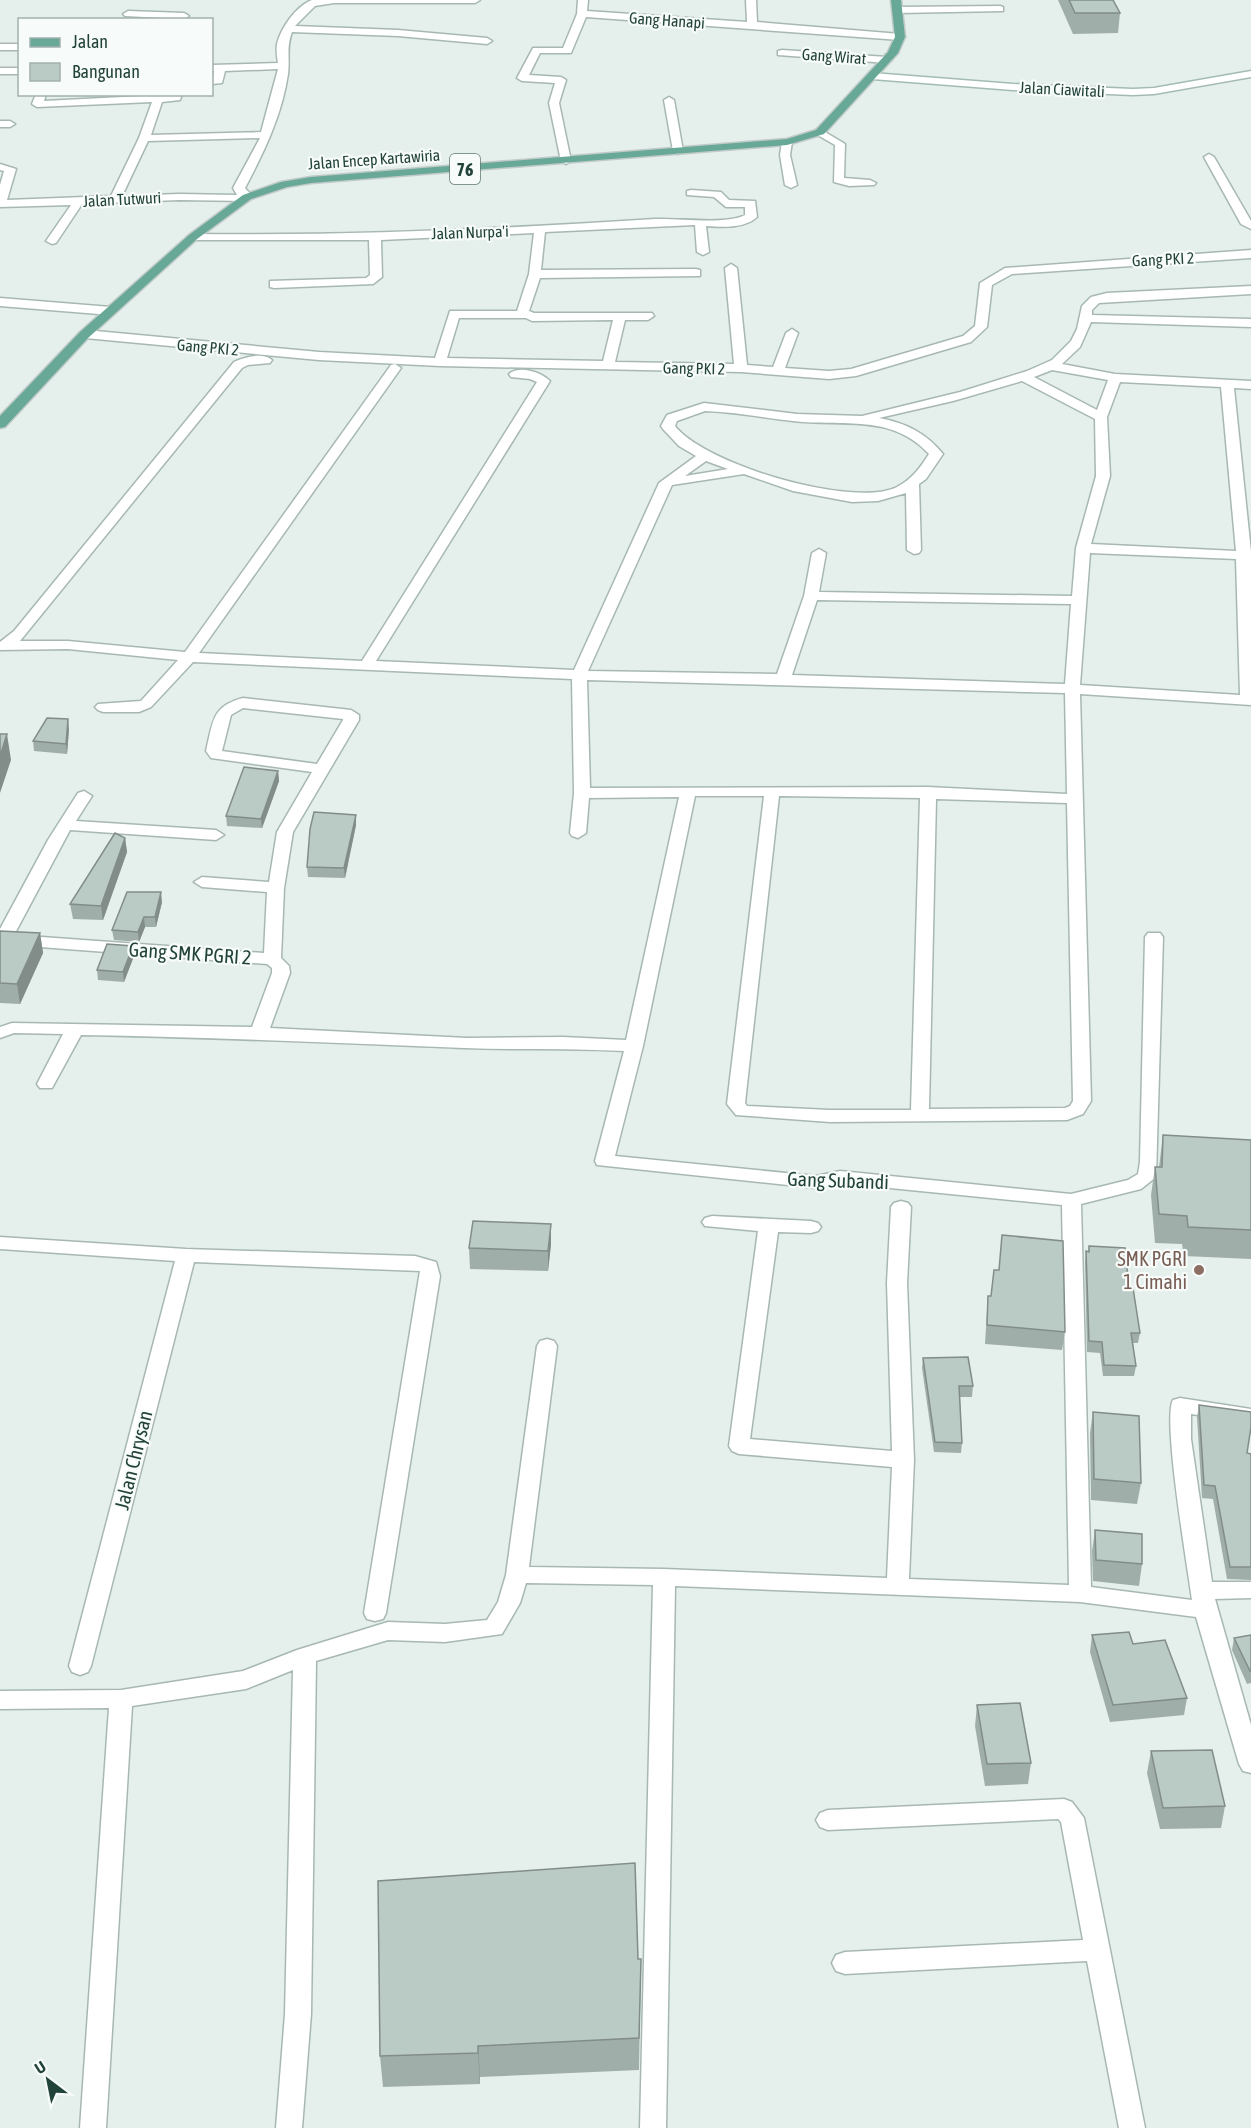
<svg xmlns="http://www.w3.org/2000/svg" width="1251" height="2128" viewBox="0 0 1251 2128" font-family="'Asap Condensed',sans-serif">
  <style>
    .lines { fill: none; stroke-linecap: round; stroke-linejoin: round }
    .minor-casing { stroke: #a7b8b2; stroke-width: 3 }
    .secondary-casing { stroke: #a3bcb3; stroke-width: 3 }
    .primary-casing { stroke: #c1cac8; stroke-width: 3 }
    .minor { fill: #fff; fill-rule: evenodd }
    .secondary { fill: #fff; fill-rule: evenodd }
    .primary { fill: #67a896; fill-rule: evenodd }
    .wall { fill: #a0aea9 }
    .shaded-wall { fill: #828d89 }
    .building { fill: #bacac4; stroke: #828d89; stroke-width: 1.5 }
    .education-dot { fill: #8d6e63; stroke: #f7fbf9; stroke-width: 2 }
    .labels { text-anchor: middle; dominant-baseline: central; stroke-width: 4.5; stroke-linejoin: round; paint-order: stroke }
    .far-street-label { font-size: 16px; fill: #22433a; stroke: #f7fbf9 }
    .shield { fill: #f7fbf9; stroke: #627a73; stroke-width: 1.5 }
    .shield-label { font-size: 18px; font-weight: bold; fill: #22433a }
    .street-label { font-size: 20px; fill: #22433a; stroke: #f7fbf9 }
    .education-label { font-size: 20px; fill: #785e54; stroke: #f7fbf9; text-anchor: end }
  </style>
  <rect width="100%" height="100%" fill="#e5efeb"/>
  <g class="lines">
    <defs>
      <g id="minor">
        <path d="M312,0H480L475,3H334L315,6L295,26L398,30L487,38L492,41L487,44L398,36L292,32C286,48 290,58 288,74C282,115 264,152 245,188L253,197L248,201L179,200L82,204L56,243L52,244L46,241L71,205L0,207V185L4,171L0,170V164L16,169L7,200L111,196L139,138L152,102L37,107L32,104L36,94H46L44,101L182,94L180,100L162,102L151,135L261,132L278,69L225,71L222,83L212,84L214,71H212V65L278,63C277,57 276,50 277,44C281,28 296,6 312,0ZM260,138L233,188L237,195L179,194L122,196L148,141Z"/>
        <polygon points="578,0 588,0 587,11 747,22 746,0 756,0 757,22 900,34 905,37 900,40 586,17 571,53 540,53 529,75 561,77 566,80 559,103 571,161 566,164 561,161 549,103 555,83 522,81 517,78 533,48 563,48 577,14"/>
        <polygon points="1000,6 1003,7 1003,11 898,13 893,10 898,7"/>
        <polygon points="128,11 184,13 189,16 184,19 125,16 123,14"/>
        <rect x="0" y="44" width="20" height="6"/>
        <polygon points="782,50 887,57 892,60 887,63 778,55 778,51"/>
        <rect x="0" y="68" width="20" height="6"/>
        <polygon points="669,97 674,100 683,151 678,154 673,151 664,100"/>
        <polygon points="0,121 10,121 15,124 10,127 0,127"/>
        <polygon points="820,129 845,144 844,178 870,180 876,183 874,185 849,186 834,182 835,145 816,134 816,130"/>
        <polygon points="787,139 792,142 790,155 797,185 791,188 785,185 780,155 782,142"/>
        <polygon points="1209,154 1214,157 1251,221 1251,229 1241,224 1204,157"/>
        <path d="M691,190L721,192L729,200L755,201L757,217C744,229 722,227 706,226L709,252L703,255L697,252L695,225L545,232L541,270L696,269L700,270V276L540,278L529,311L534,313H652L654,316L648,320H625L615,362L734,364L725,268L731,264L737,268L747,365L773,367L786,333L792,329L798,333L785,368L829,371L851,369L963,336L975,326L980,283L1005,268L1251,250V258L1012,274L992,285L987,327L971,342L856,376L829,379L741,372L440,366L319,360L85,338L79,334L85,330L319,352L435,358L450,311H517L529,274L534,233L381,240L382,277L373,284L274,288L270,287V281L366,278L370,275L369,240H193L187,237L193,234C348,236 501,229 655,219C679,218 726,225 745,215V207H726L714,197L687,195V191ZM459,318H526L532,321L613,320L603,361L447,358Z"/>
        <path d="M1251,286V294L1099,303L1092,310V315L1251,319V327L1091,322L1080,347L1062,364L1115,374L1251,381V389L1234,388L1251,552V705L1080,694L1091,1101L1083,1114L1067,1120L830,1122L736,1115L727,1104L764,796H695L643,1046L615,1156L816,1176L840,1171L1071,1194L1128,1180L1138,1174L1140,1162L1145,937L1148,933H1160L1163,937L1156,1177L1141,1189L1081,1204L1091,1587L1192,1600C1188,1570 1162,1418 1173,1400L1180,1398L1251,1409V1423L1191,1414V1439L1212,1582H1251V1598L1215,1599L1251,1725V1773L1243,1771L1239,1764L1196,1617L1080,1602L675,1586L666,2128H640L653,1585L526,1583L520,1603L502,1634L445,1642L388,1640L316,1661L311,2014L302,2128H276L285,2014L293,1670L246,1689L132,1706L106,2128H80L109,1708L0,1709V1691L121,1690L243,1671L297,1650L388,1622L445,1624L487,1620L498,1602L506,1575L537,1346L540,1341L547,1339L554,1341L557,1346L529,1567L664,1569L887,1578L892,1467L739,1454L732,1451L729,1446L758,1231L705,1226L702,1222L705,1218L712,1216L811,1221L818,1223L821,1227L818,1231L811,1233L778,1232L750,1439L892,1451L887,1283L891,1207L894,1203L901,1201L908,1203L911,1207L907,1283L914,1460L909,1579L1069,1585L1062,1205L840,1183L816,1188L597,1165L595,1161L624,1051C570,1048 517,1050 464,1048C336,1043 209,1037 81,1035L52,1088H40L37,1084L63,1034L14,1033L0,1038V1027L12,1023L252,1027L272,973V968L267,964L0,944V929L48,840L78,793L84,791L92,796L76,821L216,830L224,835L216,840L70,830L14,935L264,953L267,892L202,887L194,882L202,877L269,882L277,832L312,772L211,758L206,751C213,723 211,706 243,698L351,710L359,715V720L293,832L284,888L281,958L289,966L290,973L270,1028L467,1038L563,1037L626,1040L679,797L589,798L586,833L578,838L572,836L570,833L574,793L572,679L193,662L151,707L139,712H103L98,710L95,707L98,704L141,701L178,660L68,649L0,650V642L14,631L234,362C244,357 263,352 272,360L270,363L248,365L242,368L20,641H68L185,652L391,365L395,364L401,368L199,653L362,661L537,382L530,379L511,377L509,374C519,365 541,372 550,381L376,661L574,670L659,483L696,456L679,446L663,429L661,426L667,415L704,403L797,414L862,416L960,392L1027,371L1052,360L1071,341L1077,329L1082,306L1091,297L1107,293ZM1052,370L1108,380L1097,410L1034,377ZM1022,381L1095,419L1096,476L1076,548L1072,596L819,592L826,553L819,549L812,553L804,596L777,674L588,671L672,485L744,474L793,491L852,502L878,501L906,493L907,550L914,554L919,553L921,550L919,484L926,479L943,454C926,433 906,423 879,418L953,401ZM1120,382L1221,387L1236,551L1091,544L1110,476L1107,417ZM705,411C735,412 764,418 793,421C843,427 891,413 929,454C920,468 912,479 897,487C853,509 704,464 675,426L677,421ZM706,461L728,469L685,476ZM1090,553L1236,559L1240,695L1080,685ZM817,600L1071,604L1065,684L792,675ZM587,680L1065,693L1067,794L928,787L590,788ZM243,708L343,719V720L317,764L222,751L231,715ZM779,796L920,798L911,1110H830L747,1106L745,1103ZM936,799L1067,803L1073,1101L1070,1106L1065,1108L929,1109Z"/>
        <polygon points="0,298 111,307 117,311 111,315 0,306"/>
        <polygon points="0,1237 186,1249 415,1256 436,1262 440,1276 386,1613 383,1619 375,1621 367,1619 364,1613 420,1271 194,1262 91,1666 88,1672 80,1675 72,1672 69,1666 175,1261 0,1249"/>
        <polygon points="1064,1799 1072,1802 1084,1818 1145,2128 1119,2128 1087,1961 845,1974 836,1971 832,1963 836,1955 845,1952 1083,1940 1061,1822 1058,1819 828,1830 820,1827 816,1820 820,1813 828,1810"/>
      </g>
      <polygon id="secondary" points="1251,71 1251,77 1154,94 1133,95 1013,90 872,79 867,76 872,73 1013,84 1133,89 1154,88"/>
      <polygon id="primary" points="891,0 901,0 905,37 898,53 824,134 787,145 311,183 287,187 251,199 197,239 88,338 5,427 0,428 0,416 80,332 189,235 243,195 281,182 311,177 787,139 816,130 888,52 895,37"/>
    </defs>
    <use href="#minor" class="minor-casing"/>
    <use href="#secondary" class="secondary-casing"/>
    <use href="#primary" class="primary-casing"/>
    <use href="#minor" class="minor"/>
    <use href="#secondary" class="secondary"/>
    <use href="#primary" class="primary"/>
  </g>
  <g class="wall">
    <polygon points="1058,0 1113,0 1120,13 1118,33 1073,34"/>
    <polygon points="69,729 67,754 34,751 33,741"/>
    <polygon points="278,771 279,781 262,828 227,826 226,816"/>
    <polygon points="356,815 356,825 345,878 308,877 307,867"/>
    <polygon points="125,838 127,852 103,920 73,919 70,904"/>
    <polygon points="162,902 156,927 145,927 139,942 114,940 112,930"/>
    <polygon points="0,931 40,933 43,953 20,1004 0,1003"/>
    <polygon points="133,946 134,956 124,982 98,980 97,970"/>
    <polygon points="1163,1135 1251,1140 1251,1259 1184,1256 1182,1244 1155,1243 1151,1195 1155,1167 1159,1167"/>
    <polygon points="551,1244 548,1271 470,1269 469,1248"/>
    <polygon points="1089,1246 1129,1287 1140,1333 1138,1343 1133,1343 1136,1366 1134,1376 1103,1376 1100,1353 1087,1352 1085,1262 1086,1251 1088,1252"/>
    <polygon points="988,1296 1065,1332 1062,1350 985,1344"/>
    <polygon points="923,1358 973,1386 972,1397 960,1397 962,1443 961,1453 934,1452 922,1368"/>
    <polygon points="1199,1405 1247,1453 1251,1454 1251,1580 1227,1579 1213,1499 1202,1498 1197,1417"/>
    <polygon points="1093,1412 1141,1483 1137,1504 1091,1500 1090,1433"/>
    <polygon points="1095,1530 1142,1564 1139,1586 1093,1581 1092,1551"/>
    <polygon points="1092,1635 1133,1644 1187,1698 1184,1715 1110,1722 1090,1652"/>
    <polygon points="1251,1635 1251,1683 1247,1684 1232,1650 1234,1638"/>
    <polygon points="977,1705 1031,1763 1028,1784 985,1786 975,1726"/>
    <polygon points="1151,1751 1225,1806 1221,1828 1160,1829 1147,1773"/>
    <polygon points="638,1959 641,1959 639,2070 480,2077 480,2084 383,2087 380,2056"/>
  </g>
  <g class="shaded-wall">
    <polygon points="68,719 69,729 67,754 66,744"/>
    <polygon points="7,734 11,760 0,793 0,756"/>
    <polygon points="278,771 279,781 262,828 261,819"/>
    <polygon points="356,815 356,825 345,878 344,868"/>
    <polygon points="125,838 127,852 103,920 101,906"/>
    <polygon points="161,892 162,902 156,927 155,917"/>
    <polygon points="144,917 145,927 139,942 138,932"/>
    <polygon points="40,933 43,953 20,1004 17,984"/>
    <polygon points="133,946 134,956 124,982 123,972"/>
    <polygon points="551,1224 551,1244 548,1271 548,1251"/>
    <polygon points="478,2046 480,2077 480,2084 478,2053"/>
  </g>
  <g class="building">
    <polygon points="1069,0 1113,0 1120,13 1075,13"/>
    <polygon points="47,718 68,719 66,744 33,741"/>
    <polygon points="0,734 7,734 0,756"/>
    <polygon points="244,767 278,771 261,819 226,816"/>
    <polygon points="314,812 356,815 344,868 307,867 310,829"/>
    <polygon points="115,833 125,838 101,906 70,904"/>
    <polygon points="127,892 161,892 155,917 144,917 138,932 112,930"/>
    <polygon points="0,931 40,933 17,984 0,983"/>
    <polygon points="107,944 133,946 123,972 97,970"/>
    <polygon points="1163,1135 1251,1140 1251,1230 1188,1227 1187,1216 1159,1214 1155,1167 1162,1167"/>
    <polygon points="473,1221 551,1224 548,1251 469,1248"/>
    <polygon points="1002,1235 1063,1241 1065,1332 987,1325 988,1296 991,1296 994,1270 999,1270"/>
    <polygon points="1089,1246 1125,1248 1129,1287 1133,1288 1140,1333 1131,1333 1136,1366 1104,1365 1102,1342 1089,1341 1086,1251 1089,1252"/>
    <polygon points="968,1357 973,1386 959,1386 962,1443 935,1442 923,1358"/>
    <polygon points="1199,1405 1251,1412 1251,1427 1247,1453 1251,1454 1251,1567 1230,1567 1215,1486 1204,1485"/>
    <polygon points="1093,1412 1139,1416 1141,1483 1094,1479"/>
    <polygon points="1095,1530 1142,1534 1142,1564 1096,1560"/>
    <polygon points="1129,1632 1133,1644 1165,1640 1187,1698 1113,1705 1092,1635"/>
    <polygon points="1251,1635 1251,1671 1250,1671 1234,1638"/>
    <polygon points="1020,1703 1031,1763 987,1764 977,1705"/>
    <polygon points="1212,1750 1225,1806 1163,1808 1151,1751"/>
    <polygon points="635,1863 638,1959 641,1959 639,2038 478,2046 478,2053 380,2056 378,1881"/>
  </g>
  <circle class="education-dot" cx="1199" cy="1270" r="6"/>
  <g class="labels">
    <g class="far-street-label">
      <text transform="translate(667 20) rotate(4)">Gang Hanapi</text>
      <text transform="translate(834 56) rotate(4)">Gang Wirat</text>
      <text transform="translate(1062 89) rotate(3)">Jalan Ciawitali</text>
      <text transform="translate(374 159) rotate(-4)">Jalan Encep Kartawiria</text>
      <text transform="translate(122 199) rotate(-3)">Jalan Tutwuri</text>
      <text transform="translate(470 232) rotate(-2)">Jalan Nurpa'i</text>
      <text transform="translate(1163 259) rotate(-3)">Gang PKI 2</text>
      <text transform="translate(208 347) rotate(5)">Gang PKI 2</text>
      <text transform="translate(694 368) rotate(1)">Gang PKI 2</text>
    </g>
    <rect class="shield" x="450" y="154" width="30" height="30" rx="4.5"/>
    <g class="shield-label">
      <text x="465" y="169">76</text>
    </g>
    <g class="street-label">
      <text transform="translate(190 953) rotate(4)">Gang SMK PGRI 2</text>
      <text transform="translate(838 1180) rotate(2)">Gang Subandi</text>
      <text transform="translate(133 1460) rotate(-76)">Jalan Chrysan</text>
    </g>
    <g class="education-label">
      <text x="1187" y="1258">SMK PGRI<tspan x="1187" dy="23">1 Cimahi</tspan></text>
    </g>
  </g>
  <rect x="18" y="18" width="195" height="78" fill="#f7fbf9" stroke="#a2b1ad" stroke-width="1.5"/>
  <rect x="30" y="38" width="30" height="9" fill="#67a896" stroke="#a2b1ad" stroke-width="1.5"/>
  <text x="72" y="48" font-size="18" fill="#22433a">Jalan</text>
  <rect x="30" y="63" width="30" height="18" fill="#bacac4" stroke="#a2b1ad" stroke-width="1.5"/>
  <text x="72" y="78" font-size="18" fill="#22433a">Bangunan</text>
  <g transform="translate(48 2080) rotate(328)" stroke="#f7fbf9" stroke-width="4.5" paint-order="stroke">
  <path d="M0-4.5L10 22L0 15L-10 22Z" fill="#22433a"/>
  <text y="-9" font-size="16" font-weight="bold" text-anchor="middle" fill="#22433a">U</text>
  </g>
</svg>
